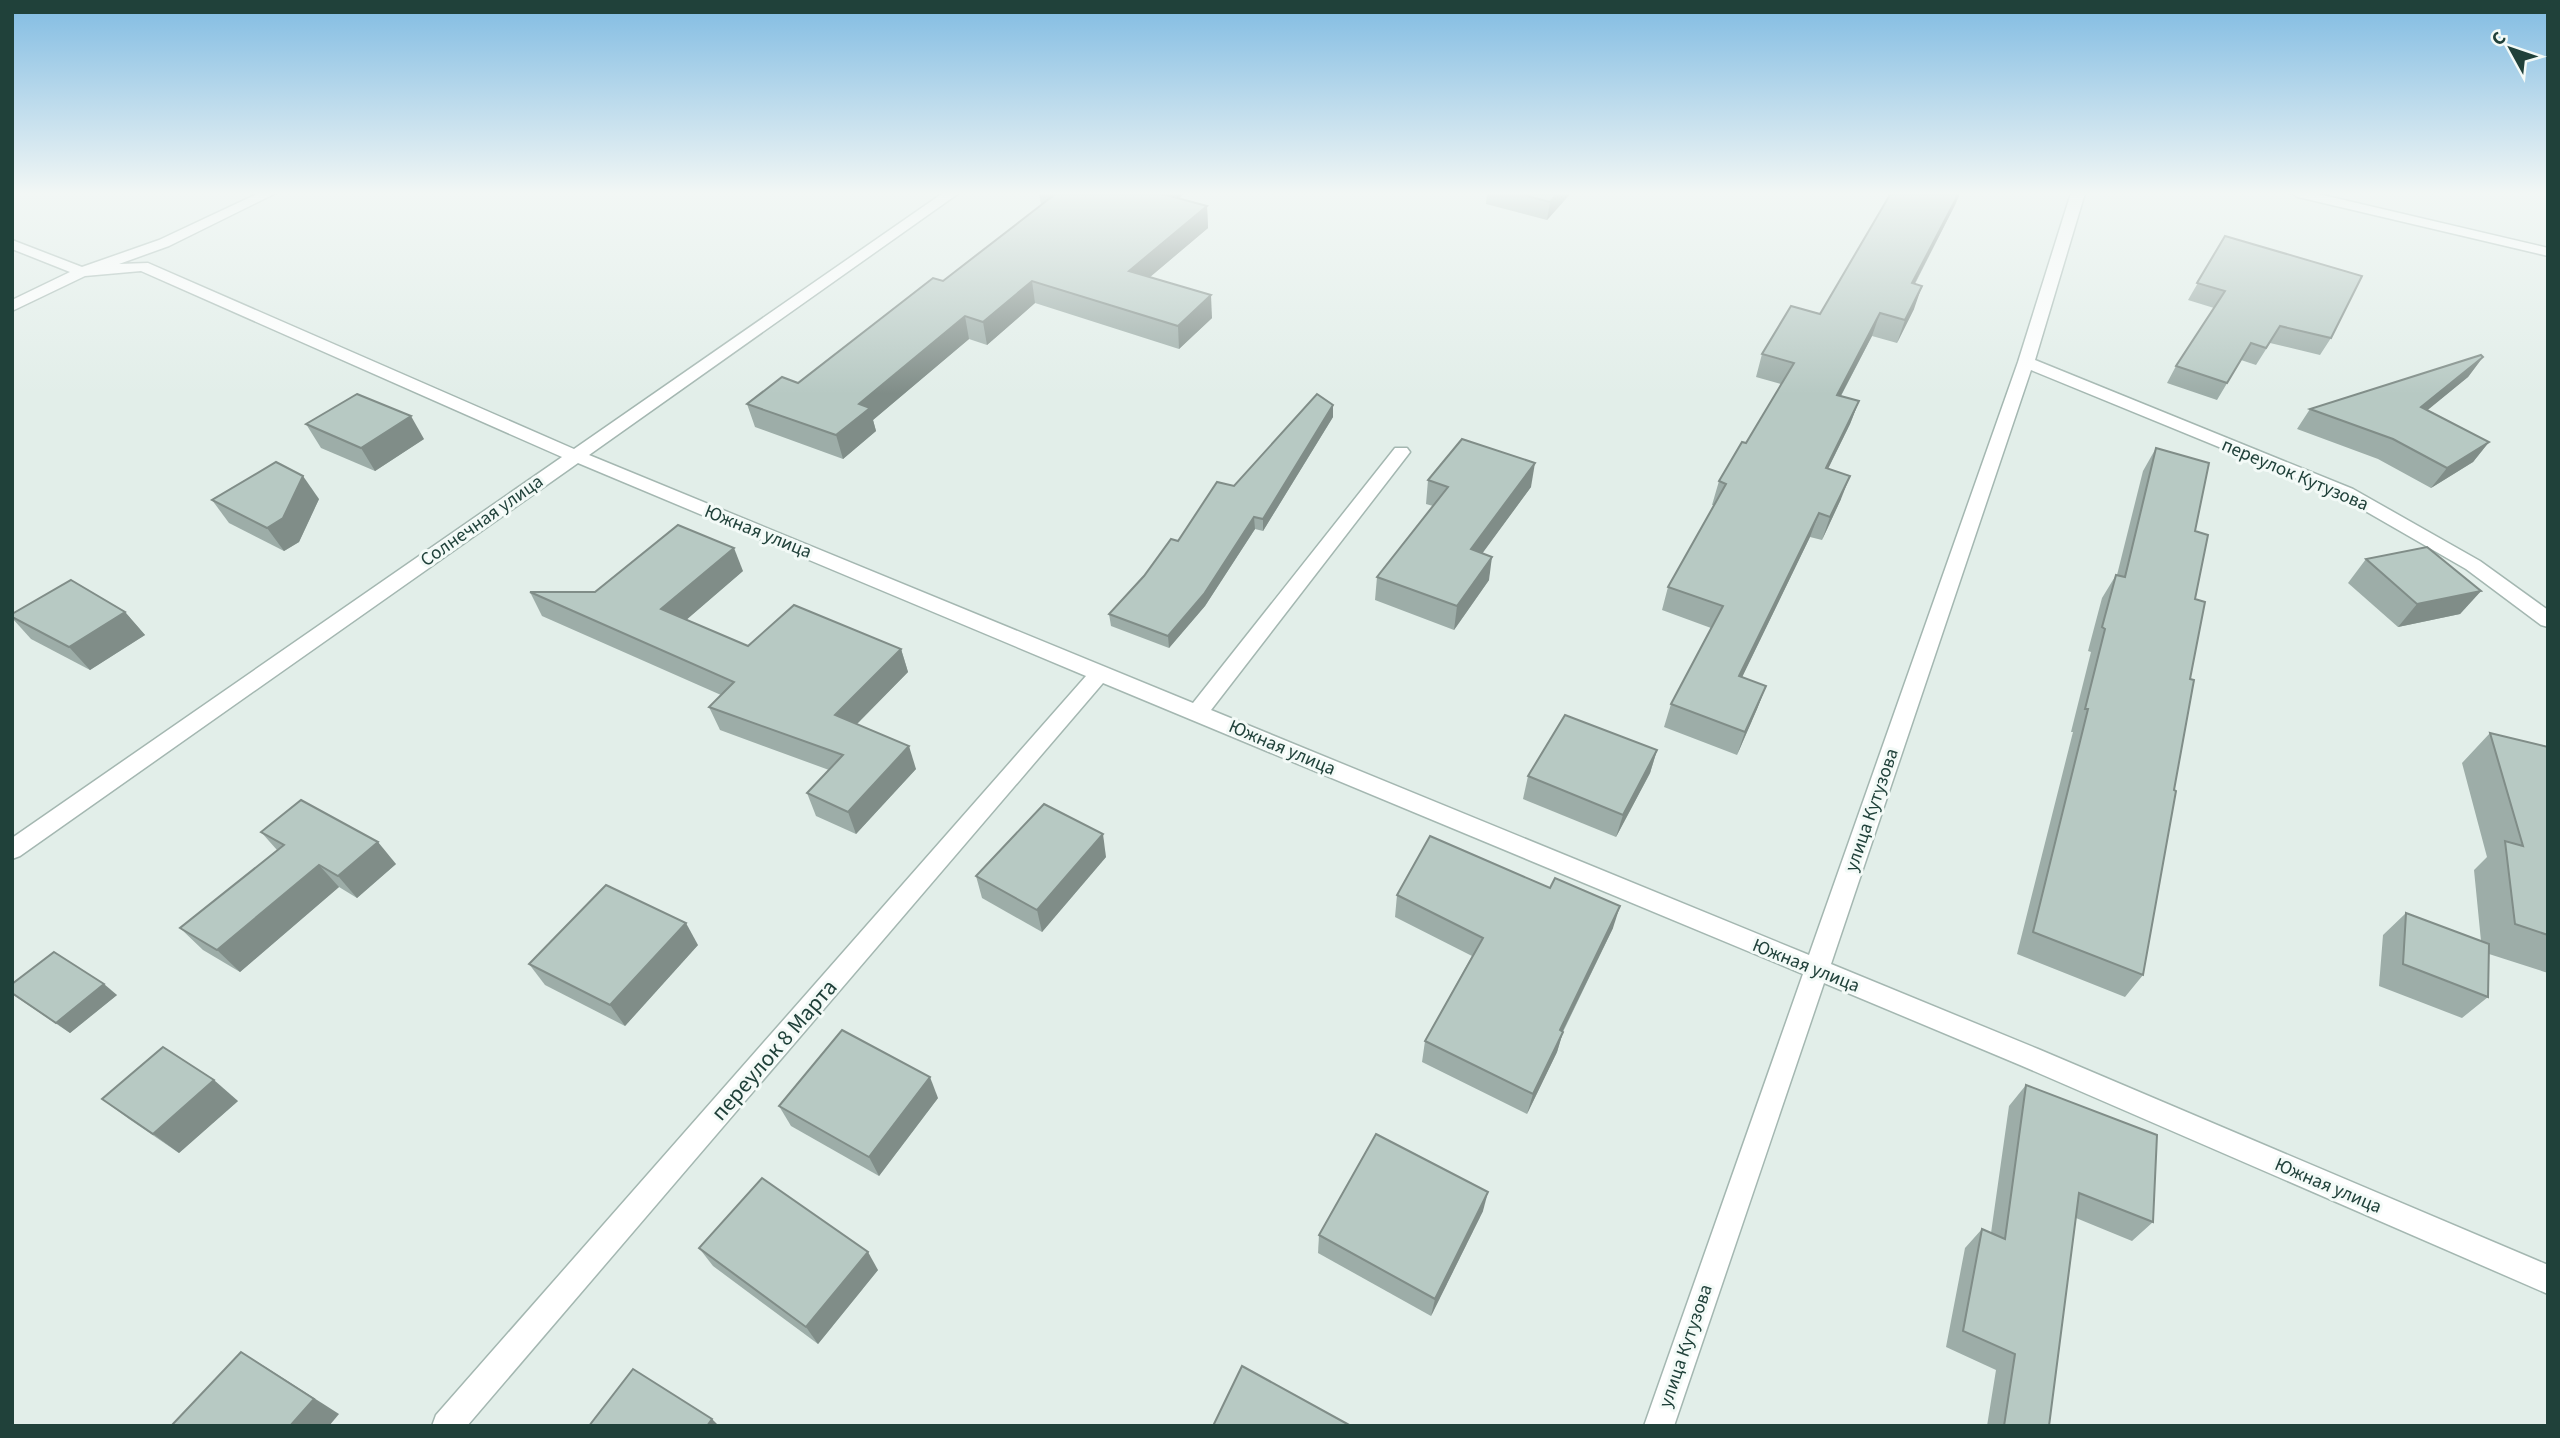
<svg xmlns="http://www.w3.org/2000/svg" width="2560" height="1438" viewBox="0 0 2560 1438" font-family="'Source Sans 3',sans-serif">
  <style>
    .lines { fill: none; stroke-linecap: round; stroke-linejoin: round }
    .minor-casing { stroke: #a4b7b1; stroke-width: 3 }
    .minor { fill: #fff; fill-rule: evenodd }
    .wall { fill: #9dada8 }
    .shaded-wall { fill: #808d88 }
    .building { fill: #b7c9c3; stroke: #808d88; stroke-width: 2 }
    .labels { text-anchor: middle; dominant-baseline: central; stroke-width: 6; stroke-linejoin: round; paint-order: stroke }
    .street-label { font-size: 19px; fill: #20413a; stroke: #f3faf7 }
    .near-street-label { font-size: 23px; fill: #20413a; stroke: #f3faf7 }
  </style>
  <rect width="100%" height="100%" fill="#e2eee9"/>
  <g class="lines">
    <defs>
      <g id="minor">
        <polygon points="259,193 276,193 169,246 119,264 148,263 574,449 943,193 959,193 589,455 1193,703 1395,448 1407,448 1410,452 1407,456 1211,710 1809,955 2018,362 2071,193 2085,193 2035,360 2353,489 2480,561 2548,610 2548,627 2541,625 2466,569 2341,497 2031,370 1831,964 2038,1049 2548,1265 2548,1294 2020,1065 1824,983 1674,1426 1644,1426 1803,974 1103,683 467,1426 432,1426 436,1415 1086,676 578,463 20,856 12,859 12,838 562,457 141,271 85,276 12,311 12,300 70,272 12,249 12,240 82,267 159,240"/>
        <polygon points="2291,193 2314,193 2548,248 2548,256 2298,197"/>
      </g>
    </defs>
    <use href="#minor" class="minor-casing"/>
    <use href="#minor" class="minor"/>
  </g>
  <g class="wall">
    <polygon points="1039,193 1185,193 1179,198 1207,206 1208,228 1150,277 1212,318 1179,349 1035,303 987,345 969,339 873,420 876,431 843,459 755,427 747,404 798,383 943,281 1041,205"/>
    <polygon points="1487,193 1571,193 1547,220 1486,204"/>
    <polygon points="1891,193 1960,193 1955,205 1915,284 1914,309 1897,343 1872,336 1841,396 1859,401 1850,424 1828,469 1841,499 1822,540 1810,537 1742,677 1766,686 1757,709 1737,755 1664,727 1671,704 1711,628 1662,610 1668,587 1714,505 1712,505 1719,481 1746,443 1781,384 1756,377 1762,354 1820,314"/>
    <polygon points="2225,236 2331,338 2320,355 2270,343 2256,365 2241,360 2217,400 2167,383 2176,366 2214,308 2188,300"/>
    <polygon points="2483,357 2468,377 2427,410 2489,442 2473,462 2431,488 2378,459 2297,429 2310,409"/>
    <polygon points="1333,405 1333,417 1263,531 1255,529 1205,606 1169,648 1111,626 1109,614 1144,576 1178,541 1234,486"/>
    <polygon points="306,424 424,439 375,471 321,448"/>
    <polygon points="2156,448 2195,531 2195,599 2190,679 2174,790 2143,975 2125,997 2017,954 2073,732 2071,732 2091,652 2088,651 2102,598 2116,575 2117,575 2143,471"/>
    <polygon points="1428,480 1531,487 1482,553 1489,580 1454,630 1375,600 1377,577 1433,506 1426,504"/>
    <polygon points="319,499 299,542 284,551 229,523 212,500"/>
    <polygon points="2366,559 2481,591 2460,614 2398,627 2348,583"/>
    <polygon points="743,571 686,620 748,646 901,649 908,672 857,724 916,769 856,834 816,816 807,793 829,770 720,730 709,707 721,695 542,616 530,592 595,592"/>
    <polygon points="125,612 145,635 90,670 31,639 12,618 12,614"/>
    <polygon points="2490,733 2548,747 2548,973 2489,954 2488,997 2462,1018 2379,986 2383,935 2406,913 2481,941 2474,870 2487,857 2462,763"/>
    <polygon points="1657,750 1650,773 1616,837 1523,799 1528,776"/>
    <polygon points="261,832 396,864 357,898 339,887 240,972 203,950 180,928 277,850"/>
    <polygon points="1106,857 1042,932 982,898 976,876"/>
    <polygon points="1397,895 1613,928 1563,1032 1557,1052 1527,1114 1422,1062 1425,1041 1472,956 1395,917"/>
    <polygon points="698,945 625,1026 545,985 529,964"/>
    <polygon points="12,984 117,995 70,1033 12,994"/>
    <polygon points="2026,1085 2153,1222 2132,1241 2076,1218 2049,1426 1987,1426 1996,1370 1946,1347 1965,1248 1982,1229 1991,1233 2009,1106"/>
    <polygon points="938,1098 879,1176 791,1126 779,1106"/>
    <polygon points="102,1099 238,1101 179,1153 129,1119"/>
    <polygon points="1483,1211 1431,1316 1318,1253 1319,1235"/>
    <polygon points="699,1248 878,1270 818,1344 713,1266"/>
  </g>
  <g class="shaded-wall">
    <polygon points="1158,193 1185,193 1160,214"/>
    <polygon points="1558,193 1571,193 1547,220 1550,202"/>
    <polygon points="1959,193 1960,193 1955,205 1903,306 1912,283"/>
    <polygon points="1207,206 1208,228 1131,293 1129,271"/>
    <polygon points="1032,281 1035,303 987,345 983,322"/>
    <polygon points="1922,286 1914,309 1897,343 1905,320"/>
    <polygon points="1211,295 1212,318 1179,349 1178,326"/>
    <polygon points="1880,313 1872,336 1829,418 1837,395"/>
    <polygon points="965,316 969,339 873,420 876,431 843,459 836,435 859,404"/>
    <polygon points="2483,357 2468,377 2407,427 2421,407"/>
    <polygon points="1859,401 1850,424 1817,491 1826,468"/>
    <polygon points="1333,405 1333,417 1263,531 1263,519"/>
    <polygon points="411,416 424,439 375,471 361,448"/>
    <polygon points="2489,442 2473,462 2431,488 2447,468"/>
    <polygon points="1535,463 1531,487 1468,573 1471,549"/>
    <polygon points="303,476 319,499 299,542 284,551 267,528"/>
    <polygon points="1850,476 1841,499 1822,540 1830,517"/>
    <polygon points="1819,513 1810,537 1731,700 1739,676"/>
    <polygon points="1254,517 1255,529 1205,606 1169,648 1168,636"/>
    <polygon points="734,548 743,571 671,633 661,609"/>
    <polygon points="1492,557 1489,580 1454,630 1457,606"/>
    <polygon points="2481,591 2460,614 2398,627 2417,604"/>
    <polygon points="125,612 145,635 90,670 69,647"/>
    <polygon points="901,649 908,672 843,738 835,715"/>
    <polygon points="1766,686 1757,709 1737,755 1745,732"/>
    <polygon points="909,746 916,769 856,834 848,812"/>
    <polygon points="1657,750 1650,773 1616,837 1623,815"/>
    <polygon points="1103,834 1106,857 1042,932 1037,910"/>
    <polygon points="378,842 396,864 357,898 338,876"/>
    <polygon points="319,865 339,887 240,972 217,950"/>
    <polygon points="1620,906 1613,928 1553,1051 1560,1030"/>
    <polygon points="686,923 698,945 625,1026 610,1005"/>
    <polygon points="104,984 117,995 70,1033 56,1023"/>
    <polygon points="1563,1032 1557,1052 1527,1114 1533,1094"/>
    <polygon points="930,1077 938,1098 879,1176 869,1157"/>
    <polygon points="214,1080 238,1101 179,1153 153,1134"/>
    <polygon points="1488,1192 1483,1211 1431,1316 1435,1299"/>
    <polygon points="868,1252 878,1270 818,1344 806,1327"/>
    <polygon points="241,1352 267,1368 339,1414 329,1426 290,1426"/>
    <polygon points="712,1419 719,1426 707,1426"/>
  </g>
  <g class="building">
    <polygon points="1046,193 1159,193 1207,206 1129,271 1211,295 1178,326 1032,281 983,322 965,316 859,404 870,408 836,435 747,404 782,377 798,383 933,278 943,281 1054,195"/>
    <polygon points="1516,193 1558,193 1550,202"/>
    <polygon points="1891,193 1959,193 1912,283 1922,286 1905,320 1880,313 1837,395 1859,401 1826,468 1850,476 1830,517 1819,513 1739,676 1766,686 1745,732 1671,704 1723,606 1668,587 1726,484 1719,481 1742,442 1746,443 1794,363 1762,354 1791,306 1820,314"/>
    <polygon points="2225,236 2362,276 2331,338 2280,326 2266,348 2251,343 2227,383 2176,366 2225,291 2197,283"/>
    <polygon points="2481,355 2483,357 2421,407 2489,442 2447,468 2393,439 2310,409"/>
    <polygon points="357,394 411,416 361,448 306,424"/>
    <polygon points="1317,394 1333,405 1263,519 1254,517 1204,594 1168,636 1109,614 1144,576 1171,539 1178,541 1217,482 1234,486"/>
    <polygon points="1462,439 1535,463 1471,549 1492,557 1457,606 1377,577 1448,487 1428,480"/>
    <polygon points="2156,448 2209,463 2195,531 2208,535 2195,599 2205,602 2190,679 2194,680 2174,790 2176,791 2143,975 2033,932 2088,709 2085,709 2105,629 2102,627 2116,575 2125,577"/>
    <polygon points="276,462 303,476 283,518 267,528 212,500"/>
    <polygon points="678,525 734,548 661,609 748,646 794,605 901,649 835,715 909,746 848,812 807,793 843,755 709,707 734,682 530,592 595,592"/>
    <polygon points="2427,547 2481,591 2417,604 2366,559"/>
    <polygon points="71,580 125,612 69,647 12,617 12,614"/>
    <polygon points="1565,715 1657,750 1623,815 1528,776"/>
    <polygon points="2490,733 2548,747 2548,935 2515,924 2505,841 2523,846"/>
    <polygon points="301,800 378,842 338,876 319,865 217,950 180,928 284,845 261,832"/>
    <polygon points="1044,804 1103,834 1037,910 976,876"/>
    <polygon points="1430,836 1550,888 1555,878 1620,906 1560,1030 1563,1032 1533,1094 1425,1041 1483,938 1397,895"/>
    <polygon points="606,885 686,923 610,1005 529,964"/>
    <polygon points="2406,913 2489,944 2488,997 2403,964"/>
    <polygon points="54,952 104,984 56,1023 12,993 12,984"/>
    <polygon points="842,1030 930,1077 869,1157 779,1106"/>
    <polygon points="163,1047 214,1080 153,1134 102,1099"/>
    <polygon points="2026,1085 2157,1135 2153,1222 2079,1193 2049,1426 2004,1426 2015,1354 1963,1331 1982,1229 2005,1239"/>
    <polygon points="1376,1134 1488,1192 1435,1299 1319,1235"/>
    <polygon points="762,1178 868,1252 806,1327 699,1248"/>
    <polygon points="241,1352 314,1399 290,1426 171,1426"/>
    <polygon points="1242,1366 1351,1426 1213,1426"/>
    <polygon points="633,1369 712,1419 707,1426 589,1426"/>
  </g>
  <linearGradient id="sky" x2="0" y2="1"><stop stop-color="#80bbe2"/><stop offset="0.49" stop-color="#f2f7f5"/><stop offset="1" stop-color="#f2f7f5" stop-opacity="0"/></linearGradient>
  <rect width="2560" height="394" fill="url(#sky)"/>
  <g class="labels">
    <g class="street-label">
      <text transform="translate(2295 475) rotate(23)">переулок Кутузова</text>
      <text transform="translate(482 521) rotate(-35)">Солнечная улица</text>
      <text transform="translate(758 532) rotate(22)">Южная улица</text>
      <text transform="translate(1282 748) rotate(23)">Южная улица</text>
      <text transform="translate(1872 810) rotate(-71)">улица Кутузова</text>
      <text transform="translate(1806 966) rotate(22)">Южная улица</text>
      <text transform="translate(2328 1186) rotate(23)">Южная улица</text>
      <text transform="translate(1686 1346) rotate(-71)">улица Кутузова</text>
    </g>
    <g class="near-street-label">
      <text transform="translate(774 1050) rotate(-49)">переулок 8 Марта</text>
    </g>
  </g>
  <rect width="2560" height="1438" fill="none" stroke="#20413a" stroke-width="28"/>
  <g transform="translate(2511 49) rotate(310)" stroke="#f3faf7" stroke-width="5" paint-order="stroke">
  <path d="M0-5L12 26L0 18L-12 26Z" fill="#20413a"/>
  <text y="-10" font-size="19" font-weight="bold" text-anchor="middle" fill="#20413a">С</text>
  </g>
</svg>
